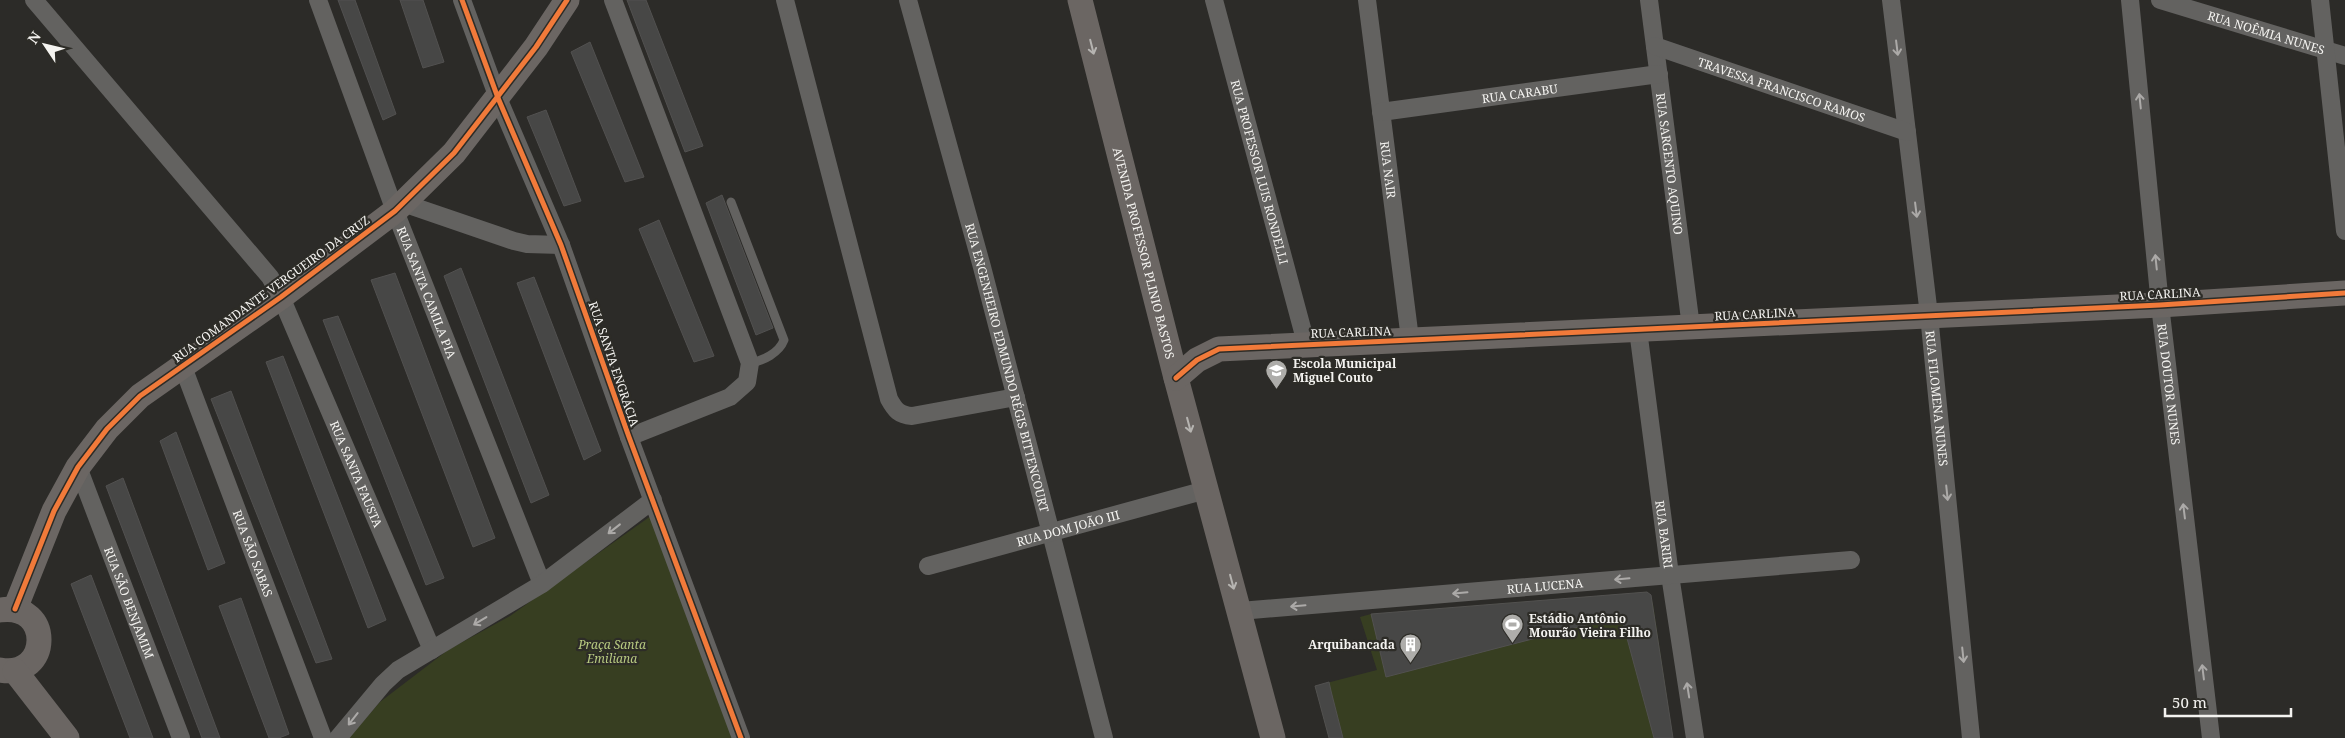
<svg xmlns="http://www.w3.org/2000/svg" width="2345" height="738" viewBox="0 0 2345 738" font-family="'Noto Serif',serif">
  <style>
    .green { fill: #373e21 }
    .building { fill: #474746; stroke: #525150 }
    .lines { fill: none; stroke-linecap: round; stroke-linejoin: round }
    .lane { stroke: #636260; stroke-width: 9 }
    .street { stroke: #636260; stroke-width: 18 }
    .secondary { stroke: #6b6663; stroke-width: 25 }
    .cycleway-casing { stroke: #2d2c27; stroke-width: 8 }
    .cycleway { stroke: #f17a3a; stroke-width: 5 }
    .oneway { stroke: #b6b4b1 }
    .oneway2 { stroke: #acaaa8 }
    .labels { text-anchor: middle; dominant-baseline: central; stroke-width: 4.5; stroke-linejoin: round; paint-order: stroke }
    .street-label { font-size: 12px; fill: #f4f3f0; stroke: #2d2c27 }
    .poi-label { font-size: 12px; font-weight: bold; fill: #f4f3f0; stroke: #2d2c27; text-anchor: start }
    .park-label { font-size: 12px; font-style: italic; fill: #b8ca81; stroke: #2d2c27 }
  </style>
  <rect width="100%" height="100%" fill="#2c2b28"/>
  <g class="green">
    <polygon points="655,513 733,738 349,738 380,702 448,650 510,616"/>
    <polygon points="1646,592 1650,596 1653,604 1673,738 1329,738 1315,686 1377,670 1360,617 1371,614"/>
  </g>
  <g class="building">
    <polygon points="338,0 355,0 396,114 383,120"/>
    <polygon points="400,0 423,0 444,62 423,68"/>
    <polygon points="627,0 646,0 703,146 685,152"/>
    <polygon points="590,42 644,177 625,182 571,52"/>
    <polygon points="546,110 581,201 564,206 527,117"/>
    <polygon points="722,195 773,328 756,335 706,203"/>
    <polygon points="659,220 714,356 694,362 639,229"/>
    <polygon points="461,268 549,495 531,503 444,276"/>
    <polygon points="395,273 495,538 473,547 371,280"/>
    <polygon points="534,277 601,451 584,460 517,283"/>
    <polygon points="338,316 444,578 426,585 323,320"/>
    <polygon points="283,356 386,620 368,628 266,362"/>
    <polygon points="231,391 332,659 316,663 211,399"/>
    <polygon points="176,432 225,563 208,570 160,441"/>
    <polygon points="123,478 220,738 202,738 106,486"/>
    <polygon points="91,575 153,738 130,738 71,584"/>
    <polygon points="1647,592 1651,595 1673,738 1654,738 1621,616 1386,677 1371,614"/>
    <polygon points="241,598 289,734 279,738 269,738 219,606"/>
    <polygon points="1329,682 1331,691 1343,738 1329,738 1315,686"/>
  </g>
  <g class="lines">
    <path class="lane" d="M731,202L784,340C779,353 763,361 750,363"/>
    <g class="street">
      <path id="s1" d="M34,0L270,277L281,297L432,650"/>
      <path id="s2" d="M318,0L395,211L542,584"/>
      <polyline points="462,0 498,98 561,245 629,437 741,738"/>
      <polyline points="613,0 750,363 747,382 730,397 629,437"/>
      <path d="M785,0L889,399C895,410 899,415 912,416L1016,397"/>
      <path id="s3" d="M908,0L982,267L1104,738"/>
      <path id="s4" d="M1214,0L1306,343"/>
      <path id="s5" d="M1367,0L1410,339"/>
      <path id="s6" d="M1649,0L1691,327"/>
      <path id="s7" d="M1891,0L1929,315L1971,738"/>
      <path id="s8" d="M2130,0L2160,305L2211,738"/>
      <path id="s9" d="M2160,0L2345,56"/>
      <polyline points="2320,0 2345,231"/>
      <path id="s10" d="M1655,46L1907,132"/>
      <path id="s11" d="M1381,112L1659,74"/>
      <polyline points="403,203 514,241 527,244 561,245"/>
      <path id="s12" d="M1638,330L1670,575L1695,738"/>
      <path id="s13" d="M183,367L323,738"/>
      <path id="s14" d="M78,467L181,738"/>
      <path id="s15" d="M928,566L1206,490"/>
      <path id="s16" d="M1240,611L1851,560"/>
      <polyline points="338,738 383,684 398,670 542,584 653,500"/>
    </g>
    <g class="secondary">
      <path id="s17" d="M1080,0L1176,378L1273,738"/>
      <polyline points="1176,378 1197,360 1219,349 2160,305 2345,293"/>
      <polyline points="15,609 54,511 78,467 107,429 140,396 281,297 395,211 454,153 536,47 567,0"/>
      <path d="M0,610C53,602 51,679 0,670"/>
      <polyline points="15,671 67,738"/>
    </g>
    <defs>
      <g id="cycleway">
        <polyline points="462,0 498,98 561,245 629,437 741,738"/>
        <polyline points="1176,378 1197,360 1219,349 2160,305 2345,293"/>
        <polyline points="15,609 54,511 78,467 107,429 140,396 281,297 395,211 454,153 536,47 567,0"/>
      </g>
    </defs>
    <use href="#cycleway" class="cycleway-casing"/>
    <use href="#cycleway" class="cycleway"/>
  </g>
  <defs><path id="oneway-shaft" d="M-6 0H5M1.5-3L5.5 0L1.5 3" fill="none" stroke-width="1.6" stroke-linecap="round" stroke-linejoin="round" transform="scale(1.25)"/></defs>
  <g class="oneway">
    <use href="#oneway-shaft" transform="translate(1092 47) rotate(76)"/>
    <use href="#oneway-shaft" transform="translate(1189 425) rotate(75)"/>
    <use href="#oneway-shaft" transform="translate(1232 582) rotate(75)"/>
  </g>
  <g class="oneway2">
    <use href="#oneway-shaft" transform="translate(1897 48) rotate(83)"/>
    <use href="#oneway-shaft" transform="translate(2140 101) rotate(-96)"/>
    <use href="#oneway-shaft" transform="translate(1916 210) rotate(83)"/>
    <use href="#oneway-shaft" transform="translate(2156 262) rotate(-96)"/>
    <use href="#oneway-shaft" transform="translate(1947 493) rotate(84)"/>
    <use href="#oneway-shaft" transform="translate(2184 511) rotate(-97)"/>
    <use href="#oneway-shaft" transform="translate(614 529) rotate(142)"/>
    <use href="#oneway-shaft" transform="translate(1622 579) rotate(175)"/>
    <use href="#oneway-shaft" transform="translate(1460 593) rotate(175)"/>
    <use href="#oneway-shaft" transform="translate(1298 606) rotate(175)"/>
    <use href="#oneway-shaft" transform="translate(480 621) rotate(149)"/>
    <use href="#oneway-shaft" transform="translate(1963 655) rotate(84)"/>
    <use href="#oneway-shaft" transform="translate(2203 672) rotate(-97)"/>
    <use href="#oneway-shaft" transform="translate(1688 690) rotate(-99)"/>
    <use href="#oneway-shaft" transform="translate(353 719) rotate(128)"/>
  </g>
  <defs>
    <symbol id="school-pin" viewBox="-11 -11 22 30"><path d="M0 17L-7.5 6A9.5 9.5 0 1 1 7.5 6Z" fill="#aeadaa" stroke="#2d2c27"/><path d="M0-5L7-2L0 1L-7-2ZM-4 1L0 2.5L4 1V4Q0 6-4 4Z" fill="#fff"/></symbol>
    <symbol id="stadium-pin" viewBox="-11 -11 22 30"><path d="M0 17L-7.5 6A9.5 9.5 0 1 1 7.5 6Z" fill="#aeadaa" stroke="#2d2c27"/><path d="M0-5a6.5 5 0 1 0 0 10a6.5 5 0 1 0 0-10ZM-3.5-1.8h7v3.6h-7Z" fill="#fff"/></symbol>
    <symbol id="building-pin" viewBox="-11 -11 22 30"><path d="M0 17L-7.5 6A9.5 9.5 0 1 1 7.5 6Z" fill="#aeadaa" stroke="#2d2c27"/><path d="M-4-6H4V6H1V3H-1V6H-4ZM-2.5-4.3h1.7v1.8h-1.7ZM.8-4.3h1.7v1.8H.8ZM-2.5-1h1.7V.8h-1.7ZM.8-1h1.7V.8H.8Z" fill="#fff"/></symbol>
  </defs>
  <g fill-rule="evenodd">
    <use href="#school-pin" x="1264" y="358" width="25" height="34"/>
    <use href="#stadium-pin" x="1500" y="612" width="25" height="34"/>
    <use href="#building-pin" x="1398" y="632" width="25" height="34"/>
  </g>
  <g class="labels">
    <g class="street-label">
      <text stroke="none"><textPath href="#s9" startOffset="111">RUA NOÊMIA NUNES</textPath></text>
      <text stroke="none"><textPath href="#s10" startOffset="134">TRAVESSA FRANCISCO RAMOS</textPath></text>
      <text stroke="none"><textPath href="#s11" startOffset="140">RUA CARABU</textPath></text>
      <text stroke="none"><textPath href="#s6" startOffset="165">RUA SARGENTO AQUINO</textPath></text>
      <text stroke="none"><textPath href="#s5" startOffset="171">RUA NAIR</textPath></text>
      <text stroke="none"><textPath href="#s4" startOffset="178">RUA PROFESSOR LUIS RONDELLI</textPath></text>
      <text stroke="none"><textPath href="#s17" startOffset="261">AVENIDA PROFESSOR PLINIO BASTOS</textPath></text>
      <text transform="translate(271 289) rotate(-36)">RUA COMANDANTE VERGUEIRO DA CRUZ</text>
      <text stroke="none"><textPath href="#s2" startOffset="312">RUA SANTA CAMILA PIA</textPath></text>
      <text transform="translate(2160 294) rotate(-3)">RUA CARLINA</text>
      <text transform="translate(1755 314) rotate(-3)">RUA CARLINA</text>
      <text transform="translate(1351 332) rotate(-2)">RUA CARLINA</text>
      <text transform="translate(614 364) rotate(71)">RUA SANTA ENGRÁCIA</text>
      <text stroke="none"><textPath href="#s3" startOffset="381">RUA ENGENHEIRO EDMUNDO RÉGIS BITTENCOURT</textPath></text>
      <text stroke="none"><textPath href="#s8" startOffset="386">RUA DOUTOR NUNES</textPath></text>
      <text stroke="none"><textPath href="#s7" startOffset="401">RUA FILOMENA NUNES</textPath></text>
      <text stroke="none"><textPath href="#s1" startOffset="579">RUA SANTA FAUSTA</textPath></text>
      <text stroke="none"><textPath href="#s15" startOffset="145">RUA DOM JOÃO III</textPath></text>
      <text stroke="none"><textPath href="#s12" startOffset="206">RUA BARIRI</textPath></text>
      <text stroke="none"><textPath href="#s13" startOffset="199">RUA SÃO SABAS</textPath></text>
      <text stroke="none"><textPath href="#s16" startOffset="306">RUA LUCENA</textPath></text>
      <text stroke="none"><textPath href="#s14" startOffset="145">RUA SÃO BENJAMIM</textPath></text>
    </g>
    <g class="poi-label">
      <text x="1293" y="363">Escola Municipal<tspan x="1293" dy="14">Miguel Couto</tspan></text>
      <text x="1529" y="618">Estádio Antônio<tspan x="1529" dy="14">Mourão Vieira Filho</tspan></text>
      <text x="1395" y="644" text-anchor="end">Arquibancada</text>
    </g>
    <g class="park-label">
      <text x="612" y="644">Praça Santa<tspan x="612" dy="14">Emiliana</tspan></text>
    </g>
  </g>
  <g transform="translate(45 45) rotate(305)" stroke="#2d2c27" stroke-width="4" paint-order="stroke">
  <path d="M0-4L9 19L0 12L-9 19Z" fill="#f4f3f0"/>
  <text y="-8" font-size="14" font-weight="bold" text-anchor="middle" fill="#f4f3f0">N</text>
  </g>
  <path d="M2165 708v8h126v-8" fill="none" stroke="#f4f3f0" stroke-width="2.5"/>
  <text x="2172" y="708" font-size="15" fill="#f4f3f0" stroke="#2d2c27" stroke-width="4" paint-order="stroke">50 m</text>
</svg>
